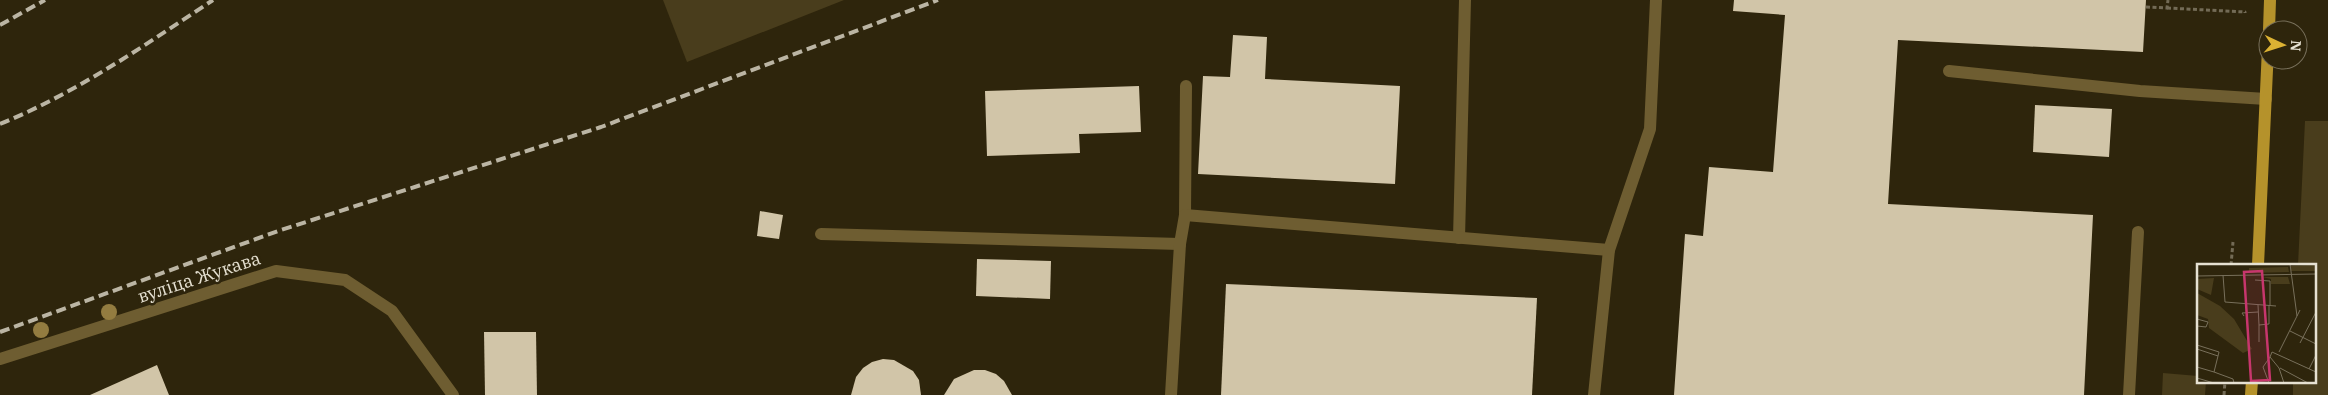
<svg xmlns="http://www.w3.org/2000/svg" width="2328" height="395" viewBox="0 0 2328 395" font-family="'IBM Plex Serif',serif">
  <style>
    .green { fill: #493d1c }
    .building { fill: #d1c5a8 }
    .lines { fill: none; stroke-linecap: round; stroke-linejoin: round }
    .path { stroke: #736b56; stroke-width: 3; stroke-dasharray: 4 2.5; stroke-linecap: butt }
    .minor { stroke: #6e5d31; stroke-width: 12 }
    .major { stroke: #b5922b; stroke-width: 12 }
    .rail { stroke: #bbb5a4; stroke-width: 4; stroke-dasharray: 10 5; stroke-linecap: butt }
    .tree { fill: #937c40 }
    .labels { text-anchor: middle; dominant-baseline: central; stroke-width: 5; stroke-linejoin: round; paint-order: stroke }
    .street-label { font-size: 18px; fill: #e6e1d2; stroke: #2e250c }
    .inset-road { fill: none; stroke: #78705b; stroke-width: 1 }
    .view { fill: #c7366d; fill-opacity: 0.15; stroke: #c7366d; stroke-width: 2.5 }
    .inset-edge { fill: none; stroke: #e6e1d2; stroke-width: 2.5 }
  </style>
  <rect width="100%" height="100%" fill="#2e250c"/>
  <g class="green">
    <polygon points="663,0 844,0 687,62"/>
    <polygon points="2305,121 2328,121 2328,395 2293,395 2293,381 2314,381 2314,265 2298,265"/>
    <polygon points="2163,373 2198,376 2198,381 2206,381 2205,395 2162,395"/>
  </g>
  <g class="building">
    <polygon points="1734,0 2146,0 2143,52 1898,40 1888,204 2093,215 2084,395 1674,395 1685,234 1703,236 1709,167 1773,172 1785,15 1733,11"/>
    <polygon points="1233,35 1267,37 1265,79 1400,86 1395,184 1198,174 1203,76 1230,77"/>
    <polygon points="1139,86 1141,132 1079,134 1080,153 987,156 985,91"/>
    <polygon points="2035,105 2112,109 2109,157 2033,152"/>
    <polygon points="760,211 783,215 779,239 757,236"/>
    <polygon points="977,259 1051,261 1050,299 976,296"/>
    <polygon points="1226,284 1537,298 1532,395 1221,395"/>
    <polygon points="484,332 536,332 537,395 485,395"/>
    <polygon points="883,359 894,360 913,371 919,380 921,395 851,395 856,377 863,368 872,362"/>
    <polygon points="157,365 169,395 90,395"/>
    <polygon points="974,370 985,370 996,374 1004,381 1012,395 944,395 954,379"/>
  </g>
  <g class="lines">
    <g class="path">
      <polyline points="2146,7 2167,8 2168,0"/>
      <polyline points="2167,8 2245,12 2245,13"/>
      <polyline points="2231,265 2233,242"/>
      <polyline points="2224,395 2225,381"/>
    </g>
    <g class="minor">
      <polyline points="1949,71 2140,91 2266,99"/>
      <polyline points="1185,215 1186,86"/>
      <polyline points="821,234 1180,244"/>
      <polyline points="1459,238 1465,0"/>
      <polyline points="0,359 276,271 345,280 392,311 453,395"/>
      <polyline points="1171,395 1180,244 1185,215 1609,250"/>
      <polyline points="1594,395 1609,250 1650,129 1656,0"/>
      <polyline points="2129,395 2138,232"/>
    </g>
    <g class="major">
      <polyline points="2269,30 2270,0"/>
      <polyline points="2258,265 2268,48"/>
      <polyline points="2251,395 2252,381"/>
    </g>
    <g class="rail">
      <polyline points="0,25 45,0"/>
      <path d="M0,124C76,93 145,45 213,0"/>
      <polyline points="0,332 278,231 601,127 938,0"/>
    </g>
  </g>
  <g class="tree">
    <circle cx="109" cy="312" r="8"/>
    <circle cx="41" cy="330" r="8"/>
  </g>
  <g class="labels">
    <g class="street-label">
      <text transform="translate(199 277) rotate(-18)">вуліца Жукава</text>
    </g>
  </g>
  <g transform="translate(2197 264)">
    <rect width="119" height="119" fill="#2e250c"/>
    <path d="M119,1V7H94V2ZM91,3L92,8L52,9V4ZM65,13H91L93,20H74V15ZM17,14L14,31L0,25V15ZM0,29L23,42L37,55L55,85L46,89L12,64L11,55L0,51Z" fill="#493d1c"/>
    <path class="inset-road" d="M93,0L100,52M26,11L28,38L79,42M0,12L119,10M58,16L73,17V41M61,41L62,61L72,60V41M47,52L45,49L61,48M0,55L11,58L9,63L0,62M62,61V78M93,67L119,80M103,79L119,48M0,81L22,88L17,108L36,115L37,119M0,85L21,92M82,88L103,46M0,103L17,108M83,104L111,119M112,105L119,91M0,114L17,119M72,119L66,103L73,93M87,119L82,104L73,93L75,88L119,108"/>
    <path class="view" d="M65,7L73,116L54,117L47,8Z"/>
    <rect width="119" height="119" class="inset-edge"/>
  </g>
  <g transform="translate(2283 45) rotate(94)"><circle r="24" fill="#2e250c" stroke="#78705b"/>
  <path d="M0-4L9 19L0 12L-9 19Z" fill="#dcb233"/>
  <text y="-8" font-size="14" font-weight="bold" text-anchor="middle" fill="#e6e1d2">N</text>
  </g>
</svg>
